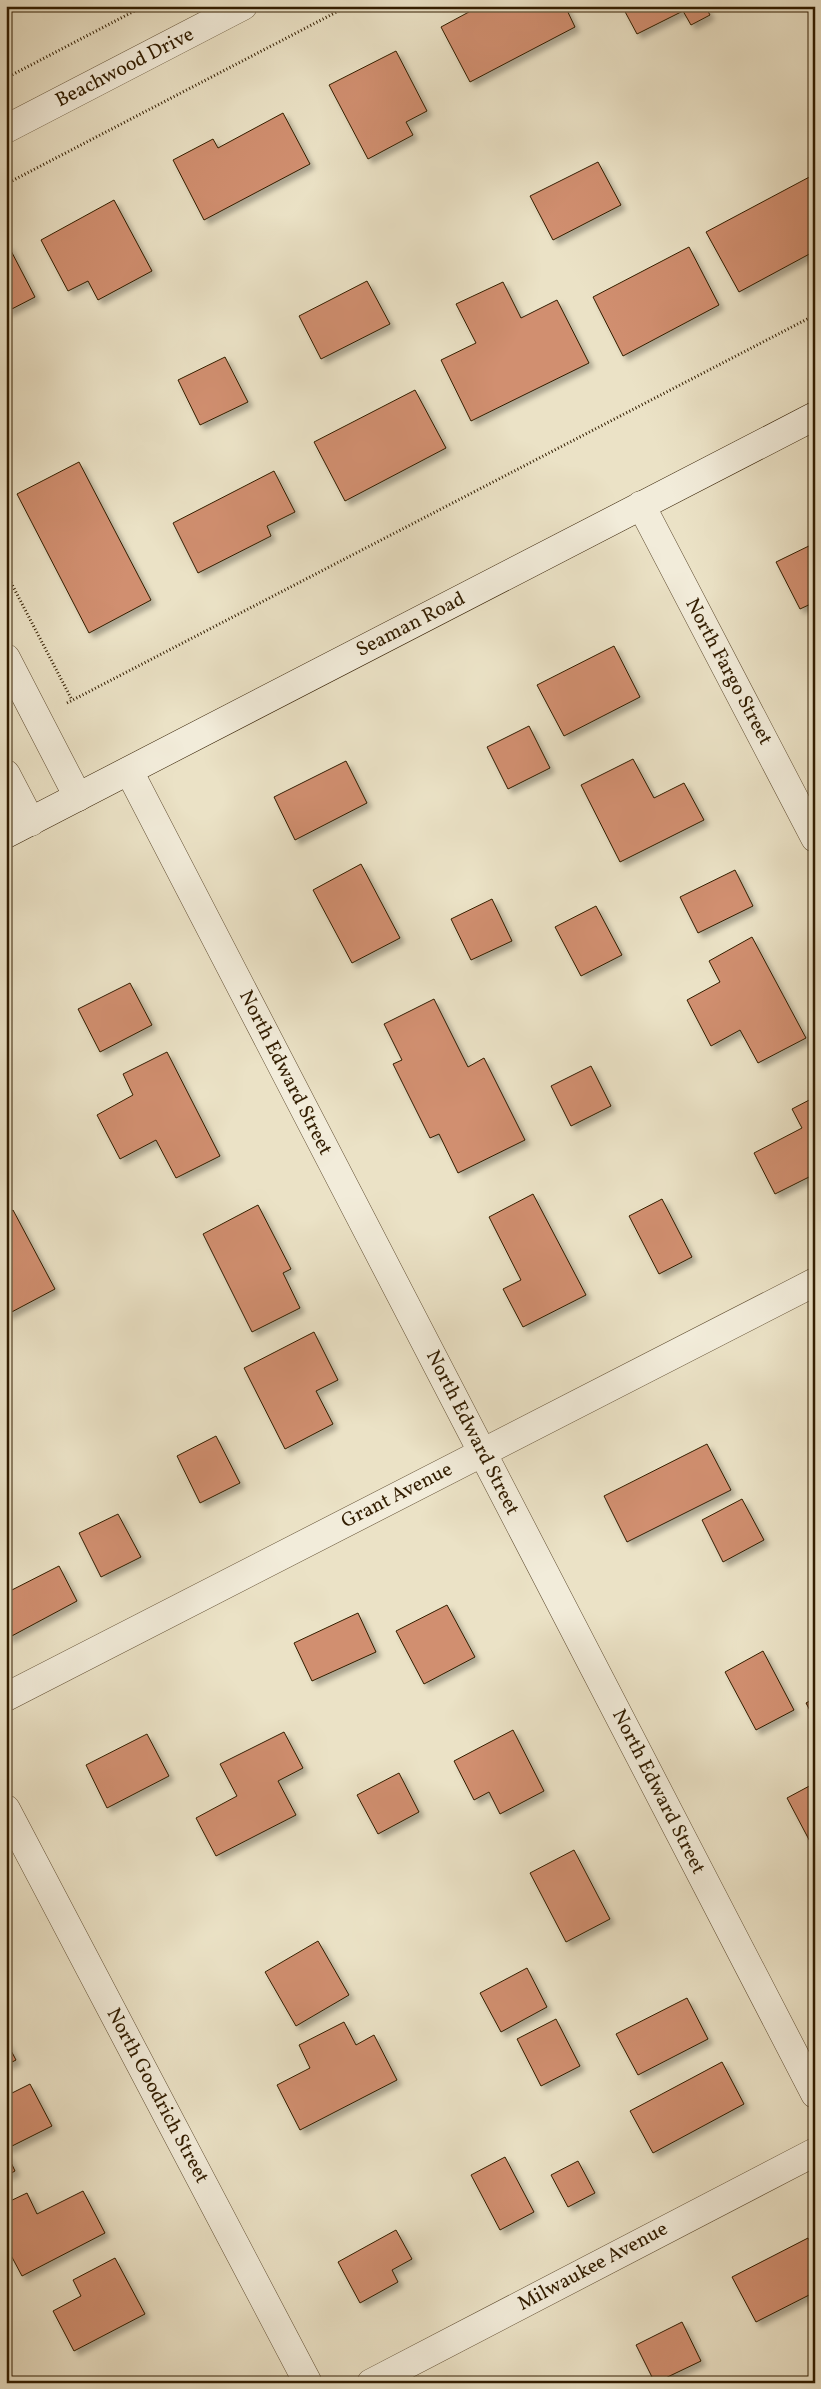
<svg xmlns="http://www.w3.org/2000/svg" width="821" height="2389" viewBox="0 0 821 2389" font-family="Vollkorn,serif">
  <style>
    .building { fill: #d18f70; stroke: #321d00; filter: url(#shadow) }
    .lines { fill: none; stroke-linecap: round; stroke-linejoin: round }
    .street-casing { stroke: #604e32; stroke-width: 29 }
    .secondary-casing { stroke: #321d00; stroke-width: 29 }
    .path { stroke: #321d00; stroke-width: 3; stroke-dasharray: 1 2.5; stroke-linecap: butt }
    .street { stroke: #f2ecda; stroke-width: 28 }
    .secondary { stroke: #f2ecda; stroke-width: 28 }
    .labels { text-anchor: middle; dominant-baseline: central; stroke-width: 4; stroke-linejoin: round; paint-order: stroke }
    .street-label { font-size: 20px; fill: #321d00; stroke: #f2ecda }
  </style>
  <defs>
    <filter id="shadow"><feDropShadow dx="4.5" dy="4.5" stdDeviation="2.5" flood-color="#0004"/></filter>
  </defs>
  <rect width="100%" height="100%" fill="#ebe2c6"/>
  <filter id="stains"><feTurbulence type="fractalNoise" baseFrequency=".004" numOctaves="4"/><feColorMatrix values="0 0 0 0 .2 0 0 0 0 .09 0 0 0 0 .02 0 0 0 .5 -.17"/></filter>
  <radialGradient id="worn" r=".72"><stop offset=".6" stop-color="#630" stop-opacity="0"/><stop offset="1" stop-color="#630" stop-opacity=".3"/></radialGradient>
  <g class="building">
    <polygon points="480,6 565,6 575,27 470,82 441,27"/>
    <polygon points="622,6 705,6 710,15 691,25 683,11 637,34"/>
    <polygon points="396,51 427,111 406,122 413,135 368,159 329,85"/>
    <polygon points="283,113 310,164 204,220 173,160 213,139 218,148"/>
    <polygon points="598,162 621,205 553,240 530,196"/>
    <polygon points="815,174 815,251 739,292 706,232"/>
    <polygon points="114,200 152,271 98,300 88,281 68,291 41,240"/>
    <polygon points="8,245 35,297 6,312 6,246"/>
    <polygon points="689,247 719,305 623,356 593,297"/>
    <polygon points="367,281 390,324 321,359 299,316"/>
    <polygon points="503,282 521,318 557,300 589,363 471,421 441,360 476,343 456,304"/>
    <polygon points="225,357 248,402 200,425 178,380"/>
    <polygon points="415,390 446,448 345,501 314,442"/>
    <polygon points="79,462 151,600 89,633 17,494"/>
    <polygon points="274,471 295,512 267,526 271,536 198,573 173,523"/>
    <polygon points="815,543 815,602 800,609 776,562"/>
    <polygon points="614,646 640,697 564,736 537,685"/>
    <polygon points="529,726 550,768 508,789 487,747"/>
    <polygon points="633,759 654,798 684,783 704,820 620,862 581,785"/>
    <polygon points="346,761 367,803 295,840 274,797"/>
    <polygon points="361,864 400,938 352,963 313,890"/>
    <polygon points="735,870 753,906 698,933 680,897"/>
    <polygon points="492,899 512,941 471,960 451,919"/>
    <polygon points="596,906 622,955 581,976 555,927"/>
    <polygon points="752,937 806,1038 758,1063 740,1030 711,1046 687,1000 720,982 709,961"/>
    <polygon points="130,983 152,1025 100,1052 78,1009"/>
    <polygon points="434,999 468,1067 484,1058 525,1140 458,1173 439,1134 430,1138 393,1064 402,1060 384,1024"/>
    <polygon points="167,1052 220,1156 176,1178 156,1140 120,1159 97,1115 133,1095 123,1074"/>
    <polygon points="591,1066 611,1106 571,1126 551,1086"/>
    <polygon points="815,1097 815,1174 775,1194 754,1153 802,1128 792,1109"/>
    <polygon points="533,1194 586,1295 523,1327 503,1289 521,1280 489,1217"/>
    <polygon points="662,1199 692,1257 659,1274 629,1216"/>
    <polygon points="258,1205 291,1269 283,1273 300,1308 252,1332 203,1234"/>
    <polygon points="13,1210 55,1289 6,1315 6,1214"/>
    <polygon points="314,1332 338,1380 316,1391 333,1424 285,1449 244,1368"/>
    <polygon points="216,1436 240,1483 200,1503 177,1456"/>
    <polygon points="707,1444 731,1490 627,1542 604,1496"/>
    <polygon points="742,1499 764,1540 723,1562 702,1520"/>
    <polygon points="118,1514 141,1557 101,1577 79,1533"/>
    <polygon points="59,1566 77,1601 8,1638 6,1634 6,1593"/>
    <polygon points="447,1605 475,1657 424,1684 396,1631"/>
    <polygon points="358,1613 376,1652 312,1681 294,1643"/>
    <polygon points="763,1651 794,1710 756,1730 725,1672"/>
    <polygon points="815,1698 815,1720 806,1703"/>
    <polygon points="513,1730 544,1791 500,1814 489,1792 474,1800 454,1761"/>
    <polygon points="284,1732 303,1768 278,1781 296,1815 216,1856 196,1818 237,1796 220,1764"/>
    <polygon points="147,1734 169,1776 107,1808 86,1765"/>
    <polygon points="399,1773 419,1812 378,1834 357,1795"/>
    <polygon points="815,1783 815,1851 787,1798"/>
    <polygon points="574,1850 610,1919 566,1942 530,1873"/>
    <polygon points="318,1941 349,1995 296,2026 265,1972"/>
    <polygon points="527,1968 547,2007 501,2032 480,1993"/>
    <polygon points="687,1998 708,2039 638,2075 616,2034"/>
    <polygon points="556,2019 580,2066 541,2086 517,2039"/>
    <polygon points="344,2022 356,2045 374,2035 397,2080 300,2130 277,2085 310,2068 299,2045"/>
    <polygon points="6,2041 16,2060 6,2065"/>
    <polygon points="722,2062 744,2104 653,2153 630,2111"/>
    <polygon points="30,2084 52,2126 6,2149 6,2096"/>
    <polygon points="6,2152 15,2171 6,2176"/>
    <polygon points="505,2157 534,2212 500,2230 471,2175"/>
    <polygon points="578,2161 595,2193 568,2207 551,2175"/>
    <polygon points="83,2191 105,2233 22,2276 6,2246 6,2203 27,2193 37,2214"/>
    <polygon points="396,2230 412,2259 392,2270 398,2282 360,2303 338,2262"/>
    <polygon points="808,2238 815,2252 815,2292 756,2322 732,2277"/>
    <polygon points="115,2258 145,2314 74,2351 53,2311 81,2296 73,2280"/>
    <polygon points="682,2322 701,2361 655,2383 636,2345"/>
  </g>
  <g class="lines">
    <defs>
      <g id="street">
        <polyline points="6,129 243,6"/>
        <polyline points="641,505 815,838"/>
        <polyline points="6,658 78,797"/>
        <polyline points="129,771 815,2094"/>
        <polyline points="6,774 31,822"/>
        <polyline points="6,1697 815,1282"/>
        <polyline points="6,1809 308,2383"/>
        <polyline points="371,2383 815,2152"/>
      </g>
      <polyline id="secondary" points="6,834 815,416"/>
    </defs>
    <use href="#street" class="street-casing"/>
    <use href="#secondary" class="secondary-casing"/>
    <g class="path">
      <polyline points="6,78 144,6"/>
      <polyline points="6,184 348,6"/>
      <polyline points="6,573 72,700"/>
      <polyline points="67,703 815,315"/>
    </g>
    <use href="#street" class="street"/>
    <use href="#secondary" class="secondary"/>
  </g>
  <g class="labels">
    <g class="street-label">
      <text transform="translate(125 68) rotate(-27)">Beachwood Drive</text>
      <text transform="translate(411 625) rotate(-27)">Seaman Road</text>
      <text transform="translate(728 672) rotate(62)">North Fargo Street</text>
      <text transform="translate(285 1073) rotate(63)">North Edward Street</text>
      <text transform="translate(472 1433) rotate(63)">North Edward Street</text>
      <text transform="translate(397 1496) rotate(-27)">Grant Avenue</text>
      <text transform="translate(658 1792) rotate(63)">North Edward Street</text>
      <text transform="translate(157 2096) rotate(62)">North Goodrich Street</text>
      <text transform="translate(593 2267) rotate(-28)">Milwaukee Avenue</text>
    </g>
  </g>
  <rect width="821" height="2389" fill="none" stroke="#ebe2c6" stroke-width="25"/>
  <rect x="8" y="8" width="806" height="2374" fill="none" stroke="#321d00" stroke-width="2.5"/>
  <rect x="12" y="12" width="796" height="2364" fill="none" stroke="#321d00"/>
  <rect width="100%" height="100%" filter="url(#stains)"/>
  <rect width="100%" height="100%" fill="url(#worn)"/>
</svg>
